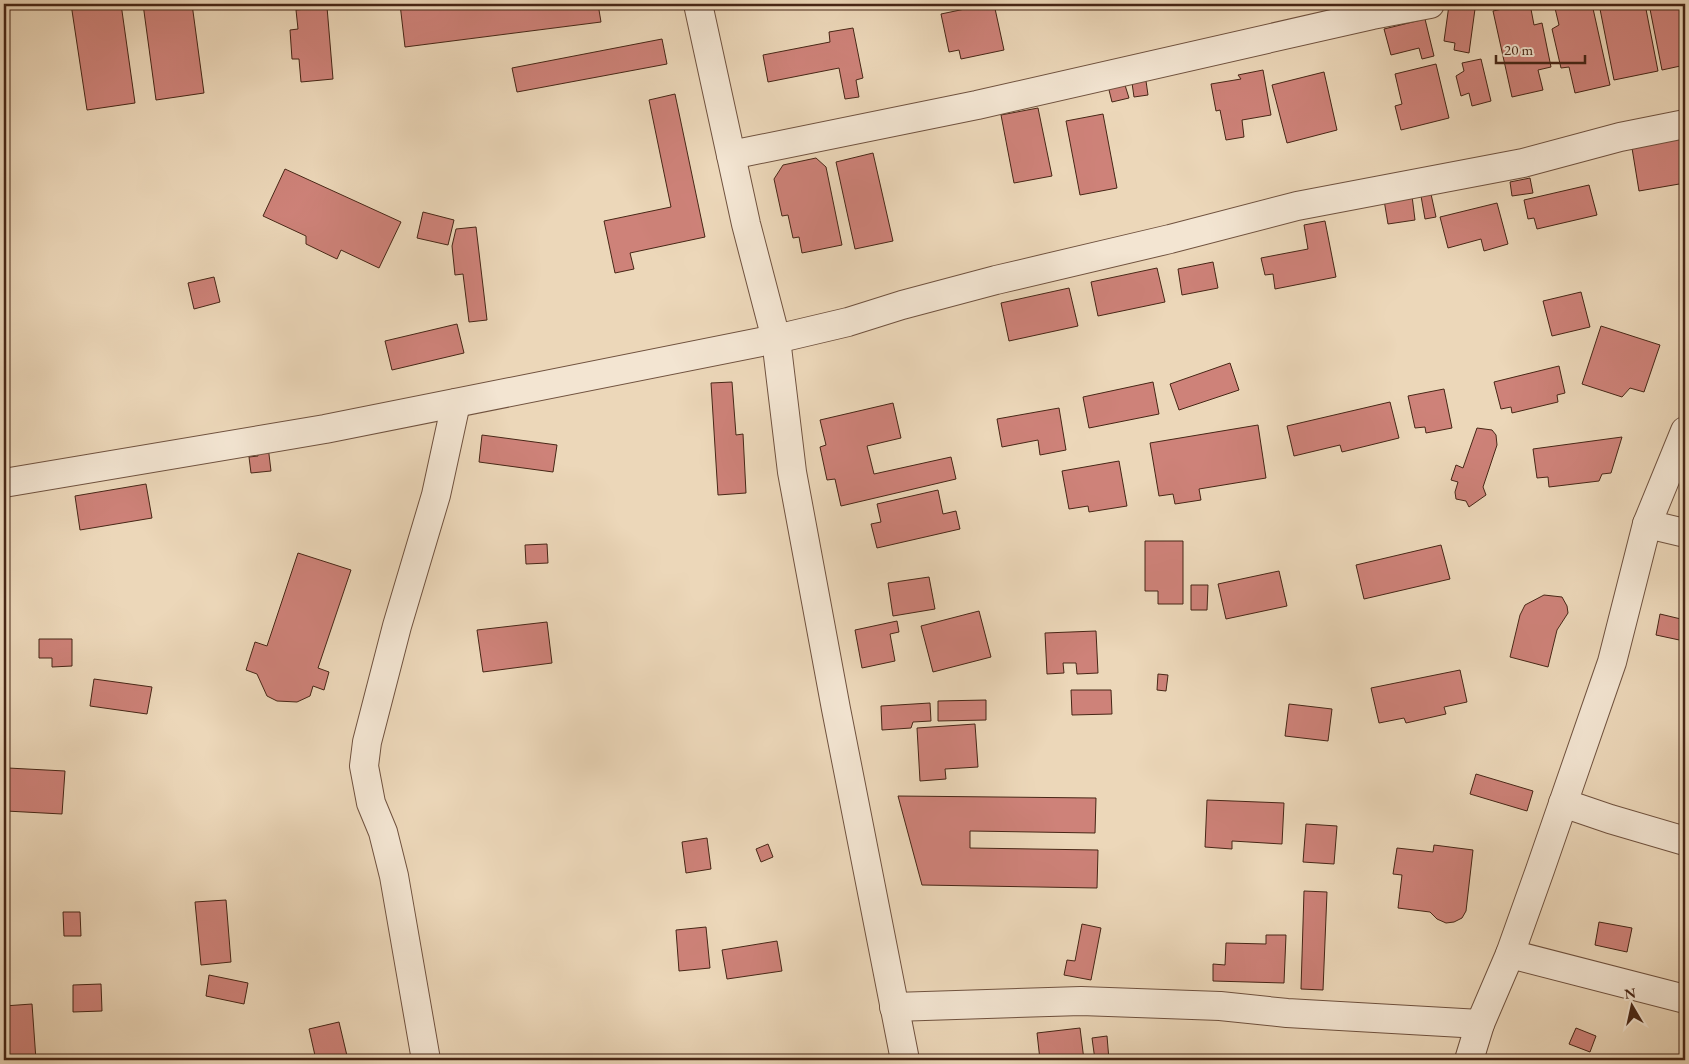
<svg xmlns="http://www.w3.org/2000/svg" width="1689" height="1064" viewBox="0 0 1689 1064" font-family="'EB Garamond',serif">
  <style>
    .building { fill: #ce8279; stroke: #472616 }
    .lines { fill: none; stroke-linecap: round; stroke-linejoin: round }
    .minor-casing { stroke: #70523f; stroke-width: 30 }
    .minor { stroke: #f3e5d2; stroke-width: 28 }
  </style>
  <rect width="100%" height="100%" fill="#ecd7b9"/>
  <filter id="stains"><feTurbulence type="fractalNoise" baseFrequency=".004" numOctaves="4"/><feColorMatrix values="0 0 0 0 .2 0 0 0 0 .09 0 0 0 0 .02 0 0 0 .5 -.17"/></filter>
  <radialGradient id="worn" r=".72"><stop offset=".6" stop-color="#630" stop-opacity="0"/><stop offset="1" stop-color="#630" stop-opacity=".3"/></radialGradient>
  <g class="building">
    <polygon points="71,4 121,4 135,103 87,110"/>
    <polygon points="143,4 192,4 204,93 156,100"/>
    <polygon points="400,4 598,4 601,22 405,47"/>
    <polygon points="989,4 994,4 1004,50 961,59 959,50 949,52 941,14"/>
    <polygon points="1526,4 1530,4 1534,25 1542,23 1551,67 1538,70 1543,90 1512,97 1493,11"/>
    <polygon points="1554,4 1592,4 1610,85 1575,93 1569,67 1561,68 1552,29 1559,25"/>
    <polygon points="1599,4 1645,4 1658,71 1614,80"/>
    <polygon points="1649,4 1685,4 1685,65 1662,70"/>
    <polygon points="1449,5 1475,9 1469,53 1454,50 1455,43 1444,41"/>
    <polygon points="327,7 333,79 301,82 299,59 292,59 290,30 298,29 296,10"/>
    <polygon points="1425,19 1434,56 1422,59 1419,48 1391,55 1384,29"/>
    <polygon points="853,28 863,78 856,80 859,97 845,99 839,68 768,82 763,55 830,42 829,32"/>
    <polygon points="662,39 667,64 517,92 512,68"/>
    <polygon points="1481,59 1491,101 1472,106 1469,93 1461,96 1456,76 1464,71 1462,63"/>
    <polygon points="1436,64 1449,118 1401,130 1395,106 1402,104 1395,74"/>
    <polygon points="1263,70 1271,115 1242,120 1244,137 1226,140 1220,110 1216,111 1211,84 1241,79 1238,75"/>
    <polygon points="1324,72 1337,130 1287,143 1272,85"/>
    <polygon points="1146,81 1148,95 1134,97 1132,83"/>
    <polygon points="1124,82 1129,98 1112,102 1108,86"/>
    <polygon points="675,94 705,237 630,253 634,269 615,273 604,221 671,207 649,100"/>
    <polygon points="1038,108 1052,176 1014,183 1001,115"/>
    <polygon points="1103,114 1117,188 1080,195 1066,121"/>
    <polygon points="1685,133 1685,183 1639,191 1631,142"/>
    <polygon points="873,153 893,241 855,249 836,162"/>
    <polygon points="816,158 826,167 842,245 802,253 799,237 793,238 788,215 782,216 774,179 783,165"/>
    <polygon points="285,169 401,222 379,268 341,250 337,259 306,244 306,236 263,216"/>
    <polygon points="1530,178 1533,193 1512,196 1510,182"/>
    <polygon points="1589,185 1597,215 1537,229 1534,218 1528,219 1524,200"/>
    <polygon points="1431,194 1436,217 1425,219 1421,196"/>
    <polygon points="1412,196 1415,220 1388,224 1384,200"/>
    <polygon points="1497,203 1508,244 1484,251 1481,239 1448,248 1440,217"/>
    <polygon points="423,212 454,220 448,245 417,238"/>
    <polygon points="1325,221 1336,277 1275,289 1273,274 1265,275 1261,258 1308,249 1304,225"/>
    <polygon points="476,227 487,320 469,322 463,274 455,275 452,246 456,229"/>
    <polygon points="1213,262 1218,288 1182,295 1178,269"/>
    <polygon points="1157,268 1165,302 1098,316 1091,282"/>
    <polygon points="214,277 220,302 194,309 188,283"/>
    <polygon points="1069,288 1078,326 1009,341 1001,303"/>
    <polygon points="1581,292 1590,327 1552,336 1543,301"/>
    <polygon points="457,324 464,353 392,370 385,341"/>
    <polygon points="1601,326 1660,345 1644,392 1630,388 1622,397 1582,384"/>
    <polygon points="1230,363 1239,390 1179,410 1170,384"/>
    <polygon points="1559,366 1565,393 1557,395 1558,402 1512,413 1511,407 1501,409 1494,382"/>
    <polygon points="732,382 736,435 743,434 746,493 718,495 711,383"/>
    <polygon points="1153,382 1159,414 1089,428 1083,397"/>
    <polygon points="1444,389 1452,428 1426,433 1425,427 1415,428 1408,396"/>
    <polygon points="1390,402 1399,438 1342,452 1340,445 1294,456 1287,426"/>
    <polygon points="893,403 901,438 867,446 874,474 951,457 956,479 841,506 835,479 827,480 820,447 826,445 820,420"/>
    <polygon points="1059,408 1066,450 1040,455 1038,440 1002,447 997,419"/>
    <polygon points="1258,425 1266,478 1199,489 1201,500 1175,504 1173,494 1159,496 1150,443"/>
    <polygon points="1477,428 1492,430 1496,435 1497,445 1483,487 1486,495 1469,507 1466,501 1456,499 1455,492 1458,482 1451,480 1456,465 1463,468"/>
    <polygon points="482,435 557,445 553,472 479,462"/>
    <polygon points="1622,437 1611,473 1602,474 1599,481 1549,487 1548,477 1537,478 1533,449"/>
    <polygon points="268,446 271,471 251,473 249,457 258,456 257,447"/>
    <polygon points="1119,461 1127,506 1089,512 1088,506 1069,509 1062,471"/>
    <polygon points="146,484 152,518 80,530 75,496"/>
    <polygon points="938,490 943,514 956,511 960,529 877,548 871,524 881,522 877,504"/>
    <polygon points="1145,541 1183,541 1183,604 1158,604 1158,591 1145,591"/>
    <polygon points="547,544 548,563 526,564 525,545"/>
    <polygon points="1441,545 1450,579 1364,599 1356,565"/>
    <polygon points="298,553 351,570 318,668 329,672 324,690 313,686 310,696 297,702 277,701 267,696 257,674 246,670 255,642 267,646"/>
    <polygon points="1279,571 1287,606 1226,619 1218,584"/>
    <polygon points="929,577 935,609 893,616 888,583"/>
    <polygon points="1191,585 1208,585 1207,610 1191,610"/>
    <polygon points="1544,595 1562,597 1567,606 1568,613 1557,630 1548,667 1510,657 1520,615 1525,605"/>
    <polygon points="979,611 991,657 933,672 921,626"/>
    <polygon points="1660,614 1685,620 1684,641 1656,635"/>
    <polygon points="897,621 899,632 890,634 895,661 862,668 855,630"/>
    <polygon points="547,622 552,663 483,672 477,630"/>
    <polygon points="1096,631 1098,673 1077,674 1076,663 1063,663 1064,673 1047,674 1045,633"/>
    <polygon points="39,639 72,639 72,666 52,667 52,658 39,658"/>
    <polygon points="1460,670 1467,702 1444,707 1446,714 1406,723 1404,718 1379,723 1371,688"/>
    <polygon points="1158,674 1168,675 1166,691 1157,690"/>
    <polygon points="94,679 152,687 147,714 90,706"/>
    <polygon points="1071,690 1111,690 1112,714 1072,715"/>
    <polygon points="986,700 986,720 938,721 938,701"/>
    <polygon points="930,703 931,721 913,722 911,728 882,730 881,706"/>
    <polygon points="1289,704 1332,709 1328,741 1285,736"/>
    <polygon points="975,724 978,767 945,769 946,779 920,781 917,728"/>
    <polygon points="8,768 65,771 62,814 6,811"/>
    <polygon points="1476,774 1533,791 1527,811 1470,794"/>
    <polygon points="898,796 1096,798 1095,833 970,831 970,848 1098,850 1097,888 922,885"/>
    <polygon points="1207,800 1284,803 1282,844 1232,841 1232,849 1205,847"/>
    <polygon points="1306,824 1337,826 1334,864 1303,862"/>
    <polygon points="707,838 711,869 686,873 682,842"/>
    <polygon points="768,844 773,857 761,862 756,849"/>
    <polygon points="1434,845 1473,850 1466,911 1462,918 1454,922 1446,923 1437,919 1430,912 1398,908 1402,875 1393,874 1397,848 1433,852"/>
    <polygon points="1304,891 1327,892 1323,990 1301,989"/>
    <polygon points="226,900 231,962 201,965 195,902"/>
    <polygon points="63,912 80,912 81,936 64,936"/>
    <polygon points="1599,922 1632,928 1627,952 1595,945"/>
    <polygon points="1082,924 1101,928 1091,980 1064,975 1067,960 1075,961"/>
    <polygon points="706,927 710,968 679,971 676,930"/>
    <polygon points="1266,935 1286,935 1284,983 1213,981 1213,964 1225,965 1226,943 1266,944"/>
    <polygon points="777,941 782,971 727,979 722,950"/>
    <polygon points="209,975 248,983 244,1004 206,996"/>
    <polygon points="101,984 102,1011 73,1012 73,985"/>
    <polygon points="32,1004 36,1060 4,1060 4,1006"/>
    <polygon points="339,1022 348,1060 316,1060 309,1029"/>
    <polygon points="1080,1028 1084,1060 1040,1060 1037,1033"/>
    <polygon points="1576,1028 1596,1036 1590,1052 1569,1044"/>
    <polygon points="1107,1036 1109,1060 1095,1060 1092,1038"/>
  </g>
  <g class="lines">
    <defs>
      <g id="minor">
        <polyline points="698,4 746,224 776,339 792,472 836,709 905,1060"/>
        <polyline points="731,155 977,105 1372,15 1430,4"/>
        <polyline points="4,483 325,429 776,339 848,322 902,305 996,280 1170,239 1297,206 1523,163 1620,137 1685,124"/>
        <polyline points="1647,524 1685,533"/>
        <polyline points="1563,803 1610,819 1685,841"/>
        <polyline points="1510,954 1685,999"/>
        <polyline points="894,1007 1081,1001 1220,1006 1287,1013 1480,1024"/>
        <polyline points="426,1060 394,876 383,832 371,803 364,766 367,742 397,626 436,495 456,403"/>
        <polyline points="1469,1060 1480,1024 1510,954 1540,870 1612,662 1647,524 1685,431"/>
      </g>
    </defs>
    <use href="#minor" class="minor-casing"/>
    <use href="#minor" class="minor"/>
  </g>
  <rect width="1689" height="1064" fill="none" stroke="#ecd7b9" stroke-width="20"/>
  <rect x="5" y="5" width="1679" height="1054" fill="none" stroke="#472616" stroke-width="2.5"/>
  <rect x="10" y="10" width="1669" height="1044" fill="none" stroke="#472616"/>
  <g transform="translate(1632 1006) rotate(351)" stroke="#f3e5d2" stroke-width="4" paint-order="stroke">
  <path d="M0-4L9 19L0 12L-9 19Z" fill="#472616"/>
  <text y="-8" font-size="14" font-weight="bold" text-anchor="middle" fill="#472616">N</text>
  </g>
  <path d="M1496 55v8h89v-8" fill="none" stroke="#472616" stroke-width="2.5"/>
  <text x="1504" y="55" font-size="15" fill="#472616" stroke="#f3e5d2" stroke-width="4" paint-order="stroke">20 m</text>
  <rect width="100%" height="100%" filter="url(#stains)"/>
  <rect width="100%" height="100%" fill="url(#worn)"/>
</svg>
